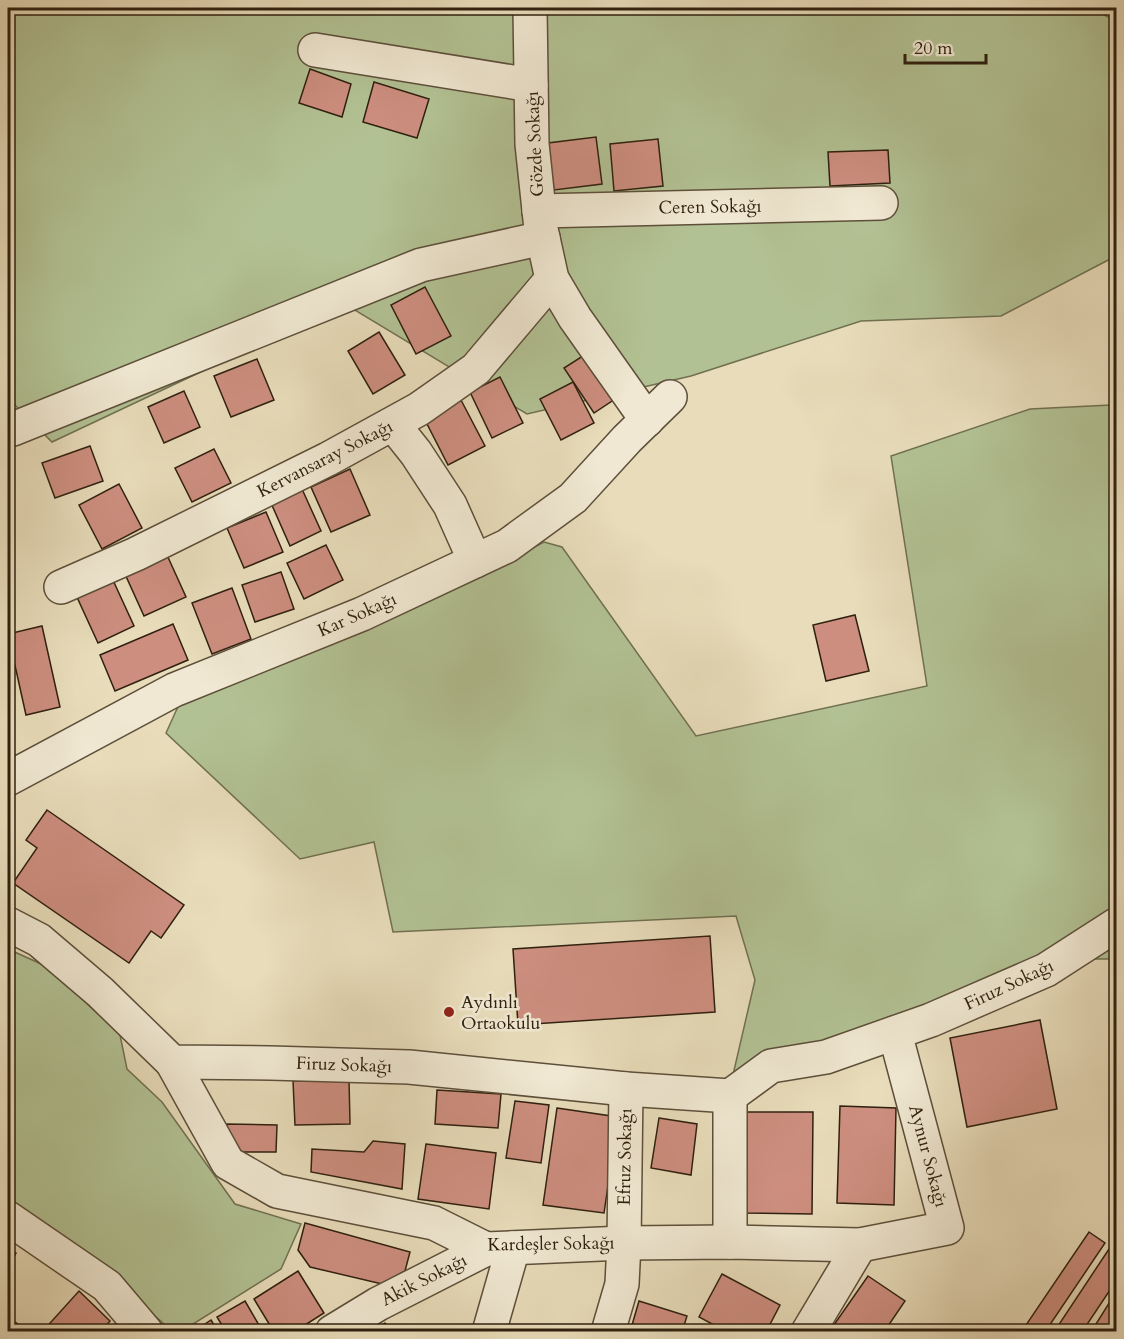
<svg xmlns="http://www.w3.org/2000/svg" width="1124" height="1339" viewBox="0 0 1124 1339" font-family="Cardo,serif">
  <style>
    .green { fill: #b2c193; stroke: #707051; stroke-width: 1.5 }
    .building { fill: #cd8e7f; stroke: #2f200f; stroke-width: 1.5 }
    .lines { fill: none; stroke-linecap: round; stroke-linejoin: round }
    .minor-casing { stroke: #5d4f3a; stroke-width: 36 }
    .minor { stroke: #f0e8d2; stroke-width: 33 }
    .poi-dot { fill: #8f2418; stroke: #f0e8d2; stroke-width: 2 }
    .labels { text-anchor: middle; dominant-baseline: central; stroke-width: 5; stroke-linejoin: round; paint-order: stroke }
    .street-label { font-size: 18px; fill: #2f200f; stroke: #f0e8d2 }
    .poi-label { font-size: 18px; fill: #2f200f; stroke: #f0e8d2; text-anchor: start }
  </style>
  <rect width="100%" height="100%" fill="#e8dcba"/>
  <filter id="stains"><feTurbulence type="fractalNoise" baseFrequency=".00333" numOctaves="4"/><feColorMatrix values="0 0 0 0 .2 0 0 0 0 .09 0 0 0 0 .02 0 0 0 .5 -.17"/></filter>
  <radialGradient id="worn" r=".72"><stop offset=".6" stop-color="#630" stop-opacity="0"/><stop offset="1" stop-color="#630" stop-opacity=".3"/></radialGradient>
  <g class="green">
    <polygon points="8,8 1091,8 1116,21 1116,256 1001,316 861,321 691,376 527,414 345,304 52,442 8,398"/>
    <polygon points="1116,401 1116,959 1037,959 922,1009 732,1079 755,980 736,916 393,932 374,842 300,859 166,733 181,700 475,578 544,542 562,547 696,736 927,686 891,456 1030,409 1111,405"/>
    <polygon points="8,949 50,968 120,1035 127,1069 162,1102 235,1204 301,1224 281,1269 182,1331 168,1331 163,1323 101,1270 8,1203"/>
  </g>
  <g class="building">
    <polygon points="310,69 351,84 342,117 299,103"/>
    <polygon points="374,82 429,99 417,138 363,122"/>
    <polygon points="596,137 602,184 554,190 548,143"/>
    <polygon points="658,139 663,186 614,191 610,144"/>
    <polygon points="888,150 890,183 830,186 828,152"/>
    <polygon points="425,287 451,336 416,354 391,305"/>
    <polygon points="379,332 405,375 373,394 348,351"/>
    <polygon points="589,352 618,397 594,413 564,368"/>
    <polygon points="257,359 274,400 231,417 214,376"/>
    <polygon points="500,377 523,423 492,438 470,392"/>
    <polygon points="573,382 594,423 561,440 540,399"/>
    <polygon points="184,391 200,427 164,443 148,407"/>
    <polygon points="461,400 485,446 448,465 425,420"/>
    <polygon points="90,446 103,481 55,498 42,463"/>
    <polygon points="214,449 231,483 192,502 175,468"/>
    <polygon points="350,469 370,515 331,532 311,487"/>
    <polygon points="119,484 142,528 102,549 79,505"/>
    <polygon points="302,489 321,531 290,546 271,503"/>
    <polygon points="266,512 283,552 244,568 227,528"/>
    <polygon points="326,545 343,580 304,599 287,563"/>
    <polygon points="167,555 186,597 144,616 125,574"/>
    <polygon points="281,572 294,609 255,622 242,585"/>
    <polygon points="112,578 134,626 98,643 76,595"/>
    <polygon points="232,588 251,639 212,654 192,603"/>
    <polygon points="855,615 869,671 826,681 813,625"/>
    <polygon points="173,624 188,660 115,691 100,655"/>
    <polygon points="42,626 60,707 26,715 8,634"/>
    <polygon points="47,810 184,905 161,938 151,931 129,963 13,883 37,848 26,840"/>
    <polygon points="710,936 715,1012 518,1025 513,949"/>
    <polygon points="1040,1020 1057,1109 967,1127 950,1038"/>
    <polygon points="349,1079 350,1124 295,1125 293,1081"/>
    <polygon points="437,1090 501,1094 498,1128 435,1124"/>
    <polygon points="515,1101 549,1105 541,1163 506,1158"/>
    <polygon points="840,1106 896,1108 894,1205 837,1203"/>
    <polygon points="557,1108 618,1117 604,1213 543,1205"/>
    <polygon points="745,1112 813,1112 812,1214 744,1213"/>
    <polygon points="659,1118 697,1124 691,1175 651,1168"/>
    <polygon points="227,1124 277,1125 276,1152 241,1152 227,1137"/>
    <polygon points="373,1141 405,1144 402,1189 311,1172 312,1149 364,1152"/>
    <polygon points="426,1144 496,1153 489,1209 418,1199"/>
    <polygon points="305,1223 410,1252 405,1271 382,1284 310,1267 298,1250"/>
    <polygon points="1089,1232 1105,1243 1045,1332 1036,1332 1026,1325"/>
    <polygon points="1111,1246 1116,1249 1116,1281 1082,1332 1054,1332"/>
    <polygon points="8,1249 16,1253 8,1268"/>
    <polygon points="298,1271 324,1313 294,1332 274,1332 254,1299"/>
    <polygon points="722,1274 780,1305 766,1332 727,1332 699,1317"/>
    <polygon points="868,1276 905,1301 884,1332 829,1332"/>
    <polygon points="79,1291 110,1321 100,1332 42,1332"/>
    <polygon points="1116,1292 1116,1332 1091,1332"/>
    <polygon points="245,1301 263,1332 226,1332 217,1317"/>
    <polygon points="639,1301 687,1316 682,1332 630,1332"/>
    <polygon points="11,1319 29,1332 8,1332 8,1324"/>
    <polygon points="211,1320 218,1332 193,1332"/>
    <polygon points="385,1323 390,1332 372,1332"/>
  </g>
  <g class="lines">
    <defs>
      <g id="minor">
        <polyline points="530,8 532,144 541,229 552,279 575,318 647,420"/>
        <polyline points="315,50 531,85"/>
        <polyline points="539,211 881,203"/>
        <polyline points="393,424 416,453 450,505 475,561"/>
        <polyline points="13,429 421,265 543,238"/>
        <polyline points="61,587 136,554 328,459 419,409 476,369 552,279"/>
        <polyline points="8,779 174,690 362,614 507,546 573,498 627,439 670,397"/>
        <polyline points="8,924 39,940 100,992 172,1062 270,1063 409,1067 626,1089 730,1096"/>
        <polyline points="172,1062 228,1163 277,1191 434,1223 486,1249 624,1243 730,1242 860,1245 947,1228 895,1033"/>
        <polyline points="730,1096 771,1066 826,1057 931,1020 1046,970 1116,925"/>
        <polyline points="8,1218 107,1286 146,1332"/>
        <polyline points="730,1242 730,1096"/>
        <polyline points="332,1332 378,1304 486,1249"/>
        <polyline points="489,1332 513,1248"/>
        <polyline points="608,1332 622,1284 624,1243 626,1089"/>
        <polyline points="808,1332 860,1245"/>
      </g>
    </defs>
    <use href="#minor" class="minor-casing"/>
    <use href="#minor" class="minor"/>
  </g>
  <circle class="poi-dot" cx="449" cy="1012" r="6"/>
  <g class="labels">
    <g class="street-label">
      <text transform="translate(535 144) rotate(-93)">Gözde Sokağı</text>
      <text transform="translate(710 207) rotate(-1)">Ceren Sokağı</text>
      <text transform="translate(325 459) rotate(-27)">Kervansaray Sokağı</text>
      <text transform="translate(357 615) rotate(-24)">Kar Sokağı</text>
      <text transform="translate(1009 985) rotate(-25)">Firuz Sokağı</text>
      <text transform="translate(344 1065) rotate(2)">Firuz Sokağı</text>
      <text transform="translate(928 1156) rotate(75)">Aynur Sokağı</text>
      <text transform="translate(625 1157) rotate(-89)">Efruz Sokağı</text>
      <text transform="translate(551 1244) rotate(-1)">Kardeşler Sokağı</text>
      <text transform="translate(424 1280) rotate(-27)">Akik Sokağı</text>
    </g>
    <g class="poi-label">
      <text x="461" y="1002">Aydınlı<tspan x="461" dy="21">Ortaokulu</tspan></text>
    </g>
  </g>
  <rect width="1124" height="1339" fill="none" stroke="#e8dcba" stroke-width="30"/>
  <rect x="9" y="9" width="1106" height="1321" fill="none" stroke="#2f200f" stroke-width="3"/>
  <rect x="15" y="15" width="1094" height="1309" fill="none" stroke="#2f200f" stroke-width="1.5"/>
  <path d="M905 54v9h81v-9" fill="none" stroke="#2f200f" stroke-width="3"/>
  <text x="914" y="54" font-size="18" fill="#2f200f" stroke="#f0e8d2" stroke-width="4.5" paint-order="stroke">20 m</text>
  <rect width="100%" height="100%" filter="url(#stains)"/>
  <rect width="100%" height="100%" fill="url(#worn)"/>
</svg>
